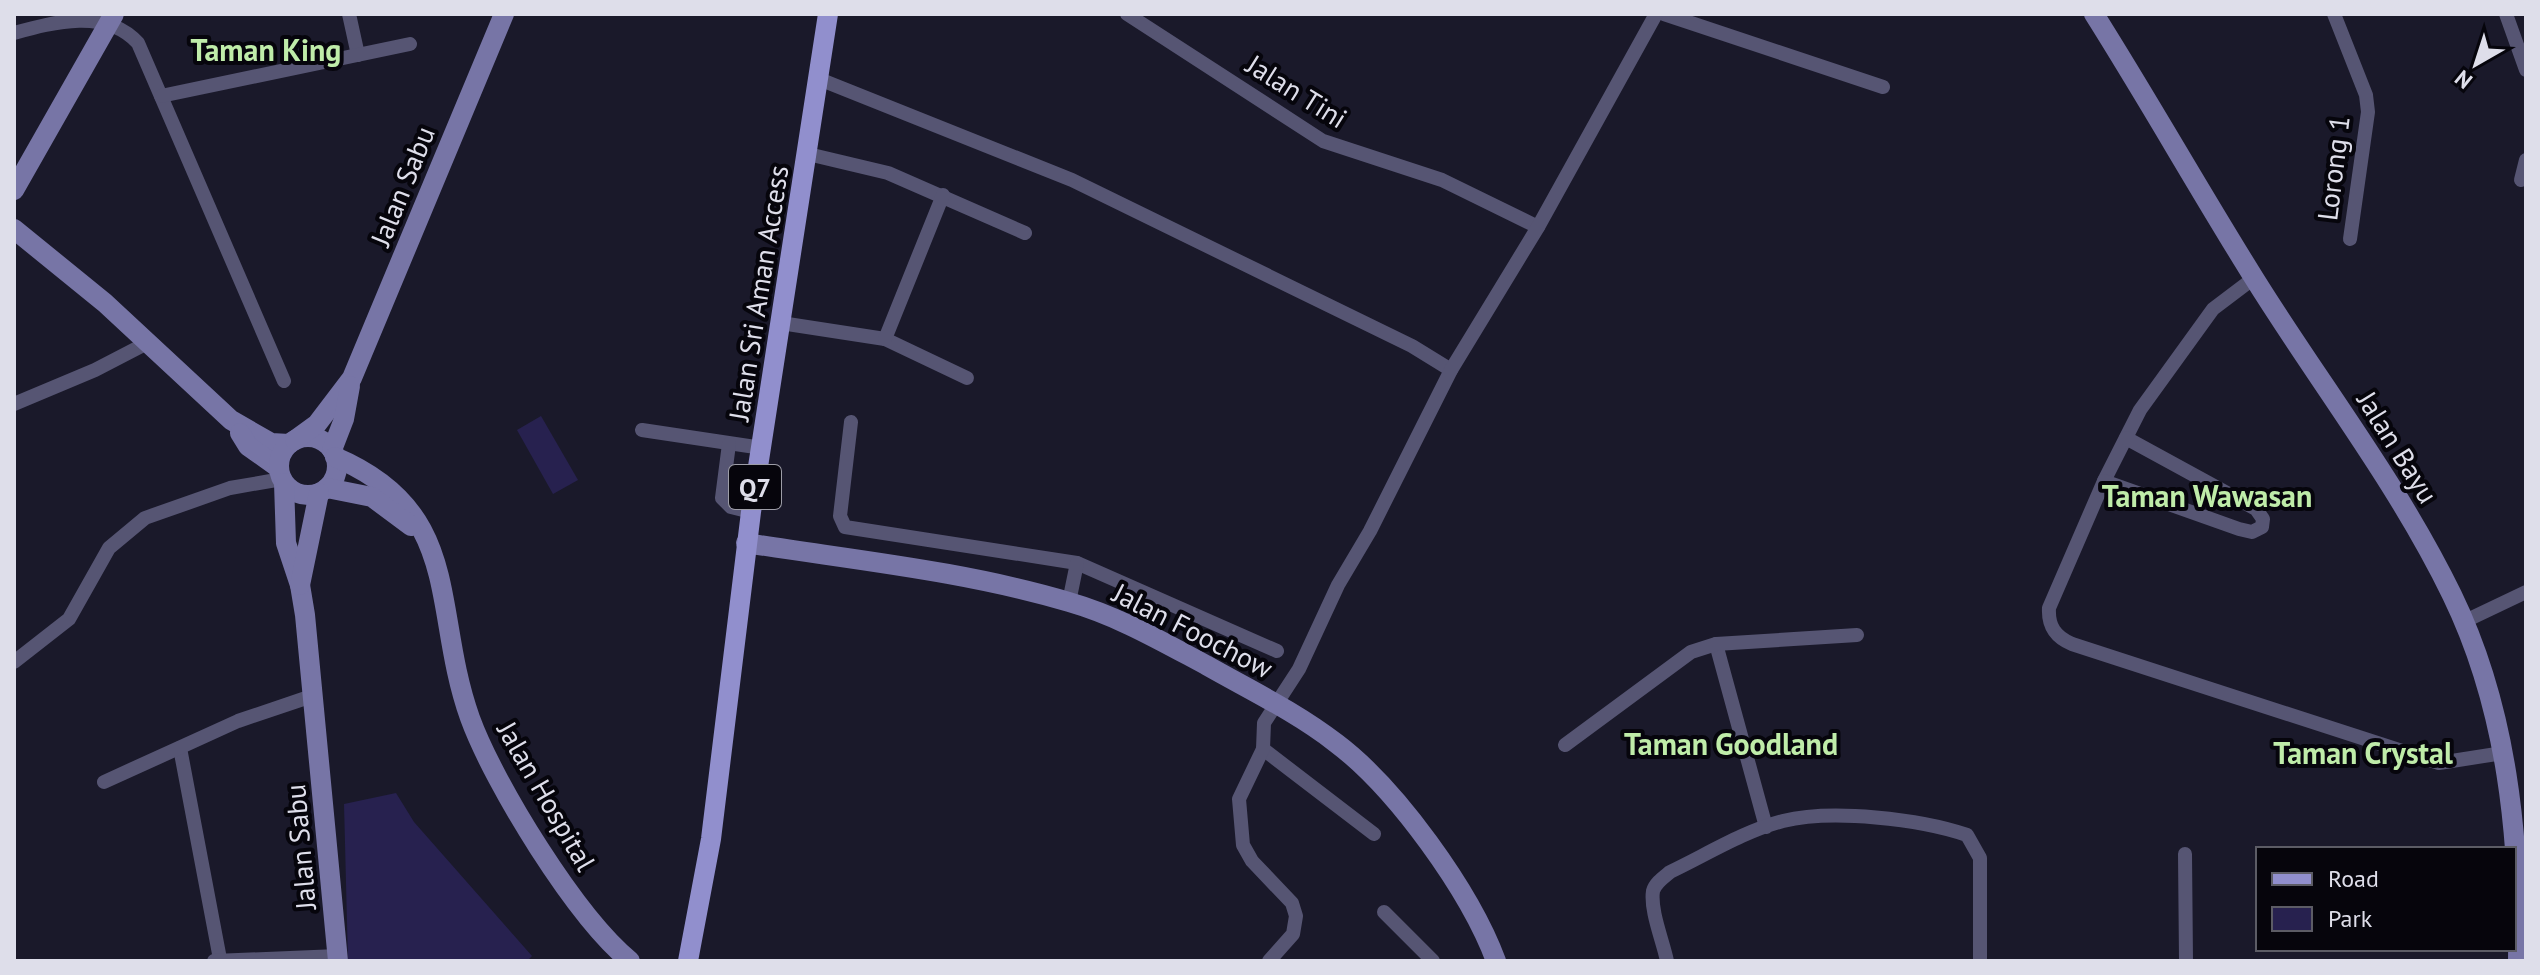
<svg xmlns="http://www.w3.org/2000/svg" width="2540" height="975" viewBox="0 0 2540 975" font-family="'PT Sans',sans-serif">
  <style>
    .green { fill: #27214f }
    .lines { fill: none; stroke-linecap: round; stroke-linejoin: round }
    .street { stroke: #565573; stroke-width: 14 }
    .secondary { stroke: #7775a6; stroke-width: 20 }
    .primary { stroke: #918fcd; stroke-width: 20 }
    .labels { text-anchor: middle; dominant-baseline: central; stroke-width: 8; stroke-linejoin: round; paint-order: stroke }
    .shield { fill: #06050c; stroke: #9d9da7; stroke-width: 2 }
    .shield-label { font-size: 26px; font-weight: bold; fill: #dedeea }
    .street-label { font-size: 28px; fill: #dedeea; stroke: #06050c }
    .neighbourhood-label { font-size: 30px; font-weight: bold; fill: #bfeca9; stroke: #06050c }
  </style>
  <rect width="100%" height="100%" fill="#1a192a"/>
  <g class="green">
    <polygon points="541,416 578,480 553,494 517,430"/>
    <polygon points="396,793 414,822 532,956 527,961 348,961 344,804"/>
  </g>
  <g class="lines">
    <g class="street">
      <polyline points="349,14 358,55"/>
      <polyline points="1127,14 1323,141 1442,180 1538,227"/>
      <polyline points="1664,14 1883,87"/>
      <polyline points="2334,14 2366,95 2368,112 2350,239"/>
      <polyline points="2506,14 2526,70"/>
      <path d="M14,33C54,22 106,8 138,43L284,381"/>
      <polyline points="819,79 1072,180 1412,346 1451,370"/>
      <polyline points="161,96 410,44"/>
      <polyline points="808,154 888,173 1025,233"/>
      <polyline points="2521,180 2526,160"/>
      <path d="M2254,278L2213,309L2140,410L2104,481L2049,608C2048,626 2055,637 2072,644L2439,763L2503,753"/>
      <polyline points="781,323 885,339 967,378"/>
      <polyline points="885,339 943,195"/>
      <polyline points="14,404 95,370 149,342"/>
      <polyline points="851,422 840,516 845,527 1077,563 1277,651"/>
      <polyline points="642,430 762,448"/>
      <polyline points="729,444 722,498 731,507 751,512"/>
      <polyline points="2104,481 2239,529 2252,532 2262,527 2263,519 2256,509 2126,438"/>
      <polyline points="1069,602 1077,563"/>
      <polyline points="2463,622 2526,592"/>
      <polyline points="1716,644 1766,827"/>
      <polyline points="14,662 69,619 109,548 145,518 230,488 282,479"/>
      <polyline points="1565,745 1691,652 1716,644 1857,635"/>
      <polyline points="180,748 220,959"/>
      <polyline points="1263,749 1374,834"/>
      <polyline points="104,782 238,721 312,696"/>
      <polyline points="2185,854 2186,961"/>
      <polyline points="1384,912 1433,961"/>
      <polyline points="214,961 338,956"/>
      <polyline points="1269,961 1293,934 1296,916 1292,903 1252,861 1243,845 1239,799 1263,749 1264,723 1299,669 1338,585 1370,531 1451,370 1538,227 1656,14"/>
      <path d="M1667,961C1663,941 1650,911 1653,891C1655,883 1664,877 1670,872C1706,855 1744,831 1783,821C1832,809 1920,819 1967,835L1980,858V961"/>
    </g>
    <g class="secondary">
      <path d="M2094,14C2149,101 2199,190 2254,278C2320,384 2397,482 2452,595C2507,708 2520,837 2518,961"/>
      <polyline points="14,190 114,14"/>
      <polyline points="14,229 105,303 231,420 271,443 289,444"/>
      <polyline points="240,433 248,446 279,468"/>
      <circle cx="308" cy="466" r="29"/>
      <polyline points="295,440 317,424 352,378 504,14"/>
      <polyline points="332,450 344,419 350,386"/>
      <path d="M335,457C465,512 431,609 470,718C494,784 576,917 630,961"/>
      <polyline points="284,483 286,543 300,585 305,615 338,961"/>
      <polyline points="327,488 372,497 411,526"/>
      <path d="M746,543C853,560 965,571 1069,602C1118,616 1161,641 1206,665C1250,690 1296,712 1336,743C1396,788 1470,891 1496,961"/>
      <polyline points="300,585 319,493"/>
    </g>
    <polyline class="primary" points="688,961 711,839 751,512 828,14"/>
  </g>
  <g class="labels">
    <rect class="shield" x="729" y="465" width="52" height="44" rx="6"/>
    <g class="shield-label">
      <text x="755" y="487">Q7</text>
    </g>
    <g class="street-label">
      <text transform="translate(1297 91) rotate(32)">Jalan Tini</text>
      <text transform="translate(2333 168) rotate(-83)">Lorong 1</text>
      <text transform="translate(402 186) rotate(-68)">Jalan Sabu</text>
      <text transform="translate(758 293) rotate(-81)">Jalan Sri Aman Access</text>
      <text transform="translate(2398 447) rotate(58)">Jalan Bayu</text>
      <text transform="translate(1193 630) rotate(27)">Jalan Foochow</text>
      <text transform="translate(547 796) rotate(60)">Jalan Hospital</text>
      <text transform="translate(300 847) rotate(-95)">Jalan Sabu</text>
    </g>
    <g class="neighbourhood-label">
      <text x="266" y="49">Taman King</text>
      <text x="2207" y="495">Taman Wawasan</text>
      <text x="1731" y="743">Taman Goodland</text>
      <text x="2363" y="752">Taman Crystal</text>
    </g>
  </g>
  <rect width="2540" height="975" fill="none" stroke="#dedeea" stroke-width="32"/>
  <rect x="2256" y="847" width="260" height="104" fill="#06050c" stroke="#5c5c65" stroke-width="2"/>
  <rect x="2272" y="873" width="40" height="12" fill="#918fcd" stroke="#5c5c65" stroke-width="2"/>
  <text x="2328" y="887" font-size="24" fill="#dedeea">Road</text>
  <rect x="2272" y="907" width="40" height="24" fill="#27214f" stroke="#5c5c65" stroke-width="2"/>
  <text x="2328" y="927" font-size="24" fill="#dedeea">Park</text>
  <g transform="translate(2476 64) rotate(219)" stroke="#06050c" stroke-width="6" paint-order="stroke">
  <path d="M0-6L14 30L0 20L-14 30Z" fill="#dedeea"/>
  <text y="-12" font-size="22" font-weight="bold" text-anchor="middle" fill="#dedeea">N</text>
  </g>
</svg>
